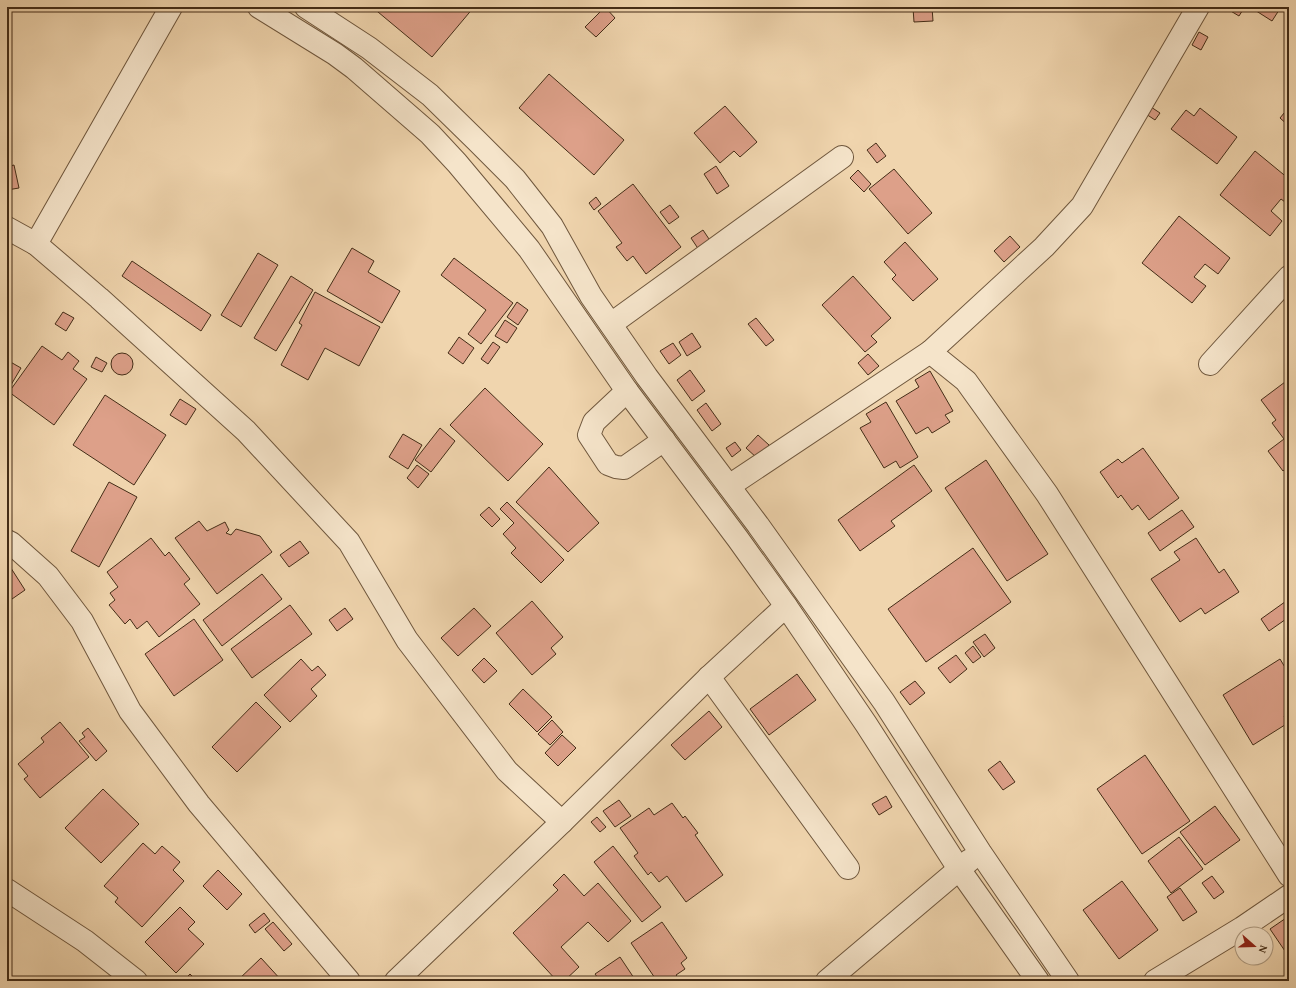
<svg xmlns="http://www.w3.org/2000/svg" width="1296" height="988" viewBox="0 0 1296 988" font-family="'Gentium Book Plus',serif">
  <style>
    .building { fill: #dda089; stroke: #442d17 }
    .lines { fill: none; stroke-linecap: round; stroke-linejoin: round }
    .minor-casing { stroke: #6f573d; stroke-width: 24 }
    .minor { stroke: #f5e4ca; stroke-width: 22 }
  </style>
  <rect width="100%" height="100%" fill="#f0d5ae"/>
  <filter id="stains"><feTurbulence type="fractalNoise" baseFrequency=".005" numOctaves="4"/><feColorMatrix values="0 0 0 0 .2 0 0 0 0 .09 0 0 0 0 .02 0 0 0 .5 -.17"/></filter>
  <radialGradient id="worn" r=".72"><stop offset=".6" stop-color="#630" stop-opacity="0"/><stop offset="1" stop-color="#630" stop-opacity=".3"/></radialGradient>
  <g class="building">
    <polygon points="372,7 474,7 432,57"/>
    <polygon points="605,7 615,18 596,37 585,27"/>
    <polygon points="932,7 933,21 914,22 913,8"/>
    <polygon points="1224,7 1242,7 1244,8 1239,16"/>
    <polygon points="1250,7 1281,7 1272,21"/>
    <polygon points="1199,32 1208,37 1201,50 1192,45"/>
    <polygon points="549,74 624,140 594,175 519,108"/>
    <polygon points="725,106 757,142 740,157 734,151 720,163 694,133"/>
    <polygon points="1151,107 1160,113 1155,120 1146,114"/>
    <polygon points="1289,107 1289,126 1280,118"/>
    <polygon points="1200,108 1237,137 1217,164 1171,129 1186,110 1194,116"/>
    <polygon points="876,143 886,156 877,163 867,150"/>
    <polygon points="1255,151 1289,179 1289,205 1281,199 1271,211 1282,221 1270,236 1220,195"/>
    <polygon points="14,165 19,188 7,190 7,167"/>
    <polygon points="716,166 729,186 717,194 704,174"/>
    <polygon points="894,169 932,213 908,234 869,189"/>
    <polygon points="858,170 871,184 864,192 850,178"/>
    <polygon points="633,184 681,247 646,274 633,256 627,261 616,247 622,243 598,211"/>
    <polygon points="596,197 601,204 594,210 589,203"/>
    <polygon points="670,205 679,217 669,224 660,212"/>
    <polygon points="1179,216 1230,258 1218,274 1205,264 1194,277 1206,286 1192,303 1142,263"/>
    <polygon points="703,230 711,242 699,250 691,238"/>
    <polygon points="1010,236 1020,247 1004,262 994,251"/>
    <polygon points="905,242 938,279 913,301 892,279 896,275 884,262"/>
    <polygon points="352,248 374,261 368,272 400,291 382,323 327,291"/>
    <polygon points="258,253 278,265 241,327 221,315"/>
    <polygon points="454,258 513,303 481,344 468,334 486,310 441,275"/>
    <polygon points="132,261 211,315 201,331 122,276"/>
    <polygon points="291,276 313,290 276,351 254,338"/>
    <polygon points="853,276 891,318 871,336 877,342 865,352 822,305"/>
    <polygon points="315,292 380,327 359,366 325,348 308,380 281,365 302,325 299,323"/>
    <polygon points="517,302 528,310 518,325 507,317"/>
    <polygon points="63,312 74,318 66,331 55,324"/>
    <polygon points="756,318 774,340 766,346 748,324"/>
    <polygon points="505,320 517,328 507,343 495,336"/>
    <polygon points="692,333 701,347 687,356 679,342"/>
    <polygon points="459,337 474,348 463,364 448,353"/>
    <polygon points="493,342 500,347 488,364 481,359"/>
    <polygon points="673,343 681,355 669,364 660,351"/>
    <polygon points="42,346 62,360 68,352 79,361 73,369 87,379 54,425 9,392"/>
    <circle cx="122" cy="364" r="11"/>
    <polygon points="868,354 879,366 868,375 858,363"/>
    <polygon points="96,357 107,363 102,372 91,367"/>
    <polygon points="7,360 21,368 8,390 7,389"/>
    <polygon points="690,370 705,391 692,401 677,380"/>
    <polygon points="930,371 953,411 945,415 950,422 932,433 928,427 916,434 896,401 919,387 915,380"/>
    <polygon points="1289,379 1289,466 1283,471 1268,451 1284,439 1272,423 1276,420 1261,400"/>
    <polygon points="485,388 543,444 508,481 450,425"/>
    <polygon points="105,395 166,435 134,485 73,445"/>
    <polygon points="180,399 196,409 186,425 170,415"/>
    <polygon points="886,402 918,457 900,468 896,461 884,468 860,428 871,422 866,414"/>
    <polygon points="706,403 721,424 712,431 697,410"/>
    <polygon points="440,428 455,441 431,472 415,460"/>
    <polygon points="403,434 422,445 408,469 389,457"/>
    <polygon points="758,435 769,445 757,458 746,448"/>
    <polygon points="735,442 741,450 732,457 726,448"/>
    <polygon points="1143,448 1179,498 1149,520 1138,505 1132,510 1121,495 1118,498 1100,472 1118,459 1122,463"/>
    <polygon points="986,460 1048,554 1007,581 945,488"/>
    <polygon points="417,465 429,474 418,488 407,478"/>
    <polygon points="914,465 932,491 891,521 895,526 860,551 838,520"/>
    <polygon points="549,467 599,523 568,552 516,502"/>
    <polygon points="109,482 137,497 99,567 71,551"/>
    <polygon points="507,502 564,560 541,583 511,553 516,548 503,534 514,523 500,509"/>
    <polygon points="489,507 500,519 492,527 480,515"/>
    <polygon points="1182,510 1194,527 1160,551 1148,533"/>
    <polygon points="199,521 207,531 225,522 229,530 226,533 231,535 236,529 260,536 272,552 217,594 175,538"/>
    <polygon points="151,538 165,556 169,552 190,579 184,584 200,604 159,637 147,621 137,629 130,619 125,624 109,605 115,600 110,593 118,587 107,572"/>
    <polygon points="1196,538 1219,573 1224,569 1239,592 1205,614 1201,608 1180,622 1151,579 1180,560 1174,552"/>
    <polygon points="300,541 309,553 289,567 280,555"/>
    <polygon points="973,548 1011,602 926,662 888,609"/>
    <polygon points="9,565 25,590 12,599 7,591 7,567"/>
    <polygon points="262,574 282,599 222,646 203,620"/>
    <polygon points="1289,599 1289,617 1269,631 1261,619"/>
    <polygon points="532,601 563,637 551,648 556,654 532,675 496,633"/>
    <polygon points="290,605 312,634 252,678 231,649"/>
    <polygon points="345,608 353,619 337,631 329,620"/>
    <polygon points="474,608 491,626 458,656 441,638"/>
    <polygon points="194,619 223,660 174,696 145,654"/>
    <polygon points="985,634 995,648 984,657 973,642"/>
    <polygon points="973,646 981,657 973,663 965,653"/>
    <polygon points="956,655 967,669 950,683 938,668"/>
    <polygon points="484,658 497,671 484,683 472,670"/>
    <polygon points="301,659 312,671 318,666 326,675 311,689 317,696 290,722 264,695"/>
    <polygon points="1280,659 1289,674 1289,713 1284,716 1288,723 1253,745 1223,695"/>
    <polygon points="797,674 816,700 769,735 750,709"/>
    <polygon points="915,681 925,693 910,705 900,692"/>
    <polygon points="523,689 552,717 537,732 509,704"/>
    <polygon points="256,702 281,727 237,772 212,747"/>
    <polygon points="709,711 722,727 685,760 671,745"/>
    <polygon points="552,720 563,732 550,745 538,734"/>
    <polygon points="60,722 89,757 40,798 24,779 28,776 18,764 44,742 41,738"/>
    <polygon points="88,728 107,751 96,761 79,741 85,737 82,733"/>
    <polygon points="562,735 576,748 558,766 545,753"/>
    <polygon points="1145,755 1190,821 1142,854 1097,789"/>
    <polygon points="1000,761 1015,782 1003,790 988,770"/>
    <polygon points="103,789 139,824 101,863 65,828"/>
    <polygon points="886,796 892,807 879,815 872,804"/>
    <polygon points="619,800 631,816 615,827 603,811"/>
    <polygon points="672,803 683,818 685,816 698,833 695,835 723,875 686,902 667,876 659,882 651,872 648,875 634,856 638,853 620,828 649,808 654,815"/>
    <polygon points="1215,806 1240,840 1205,865 1180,832"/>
    <polygon points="597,817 606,827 600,832 591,822"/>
    <polygon points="1179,837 1203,869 1171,893 1148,861"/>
    <polygon points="143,843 155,854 162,846 180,862 173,870 184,881 142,927 115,902 118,898 104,886"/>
    <polygon points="613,846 661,907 642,922 594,862"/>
    <polygon points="218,870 242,894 227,910 203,886"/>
    <polygon points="564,874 584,896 598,883 631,921 608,942 588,922 561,947 579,967 564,981 557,981 513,933 558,890 553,885"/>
    <polygon points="1212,876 1224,892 1214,899 1202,883"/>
    <polygon points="1122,881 1158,930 1119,959 1083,910"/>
    <polygon points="1180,888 1197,912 1183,921 1167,897"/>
    <polygon points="180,907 195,922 188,929 204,944 176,973 145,942"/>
    <polygon points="264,913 270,921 255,933 249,925"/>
    <polygon points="1289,916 1289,953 1287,954 1270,929"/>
    <polygon points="273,922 292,944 284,951 265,929"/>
    <polygon points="662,922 687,958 681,963 685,969 676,975 681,981 657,981 631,943"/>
    <polygon points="620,957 636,981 600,981 595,974"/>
    <polygon points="261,958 282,981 237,981"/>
    <polygon points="190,974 197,981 183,981"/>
  </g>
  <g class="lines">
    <defs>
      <g id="minor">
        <polyline points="259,7 335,54 354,68 430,134 457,163 529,249 627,391 738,539 786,606 866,724 959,869 1038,981"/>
        <polyline points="306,7 369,48 430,95 477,141 515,179 552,226 591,296 647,377 758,525 884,702 980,852 1068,981"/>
        <polyline points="7,228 36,244 99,298 246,431 349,542 407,640 507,771 562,822"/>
        <polyline points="36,244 171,7"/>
        <polyline points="611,324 842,157"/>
        <polyline points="930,352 966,381 1047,494 1289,875"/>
        <polyline points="1210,364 1289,277"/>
        <polyline points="627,391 594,422 589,435 608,464 616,467 624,468 664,440"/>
        <polyline points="729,486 930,352 1044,247 1082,206 1198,7"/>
        <polyline points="7,541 11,543 48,576 82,621 130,711 199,804 349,981"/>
        <polyline points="709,677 848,868"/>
        <polyline points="7,890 85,941 136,981"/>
        <polyline points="396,981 562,822 709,677 786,606"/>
        <polyline points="827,981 970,860"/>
        <polyline points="1155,981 1242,928 1289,896"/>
      </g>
    </defs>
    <use href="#minor" class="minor-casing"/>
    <use href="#minor" class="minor"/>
  </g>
  <rect width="1296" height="988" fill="none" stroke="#f0d5ae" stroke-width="24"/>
  <rect x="8" y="8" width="1280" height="972" fill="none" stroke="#442d17" stroke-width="2"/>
  <rect x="12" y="12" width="1272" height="964" fill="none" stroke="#442d17"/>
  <g transform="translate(1254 946) rotate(110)"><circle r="19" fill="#f5e4ca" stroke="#ae9b82"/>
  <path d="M0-3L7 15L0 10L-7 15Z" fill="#8f2418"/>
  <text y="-6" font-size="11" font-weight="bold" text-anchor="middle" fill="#442d17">N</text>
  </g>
  <rect width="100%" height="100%" filter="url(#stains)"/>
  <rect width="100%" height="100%" fill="url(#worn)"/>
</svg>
